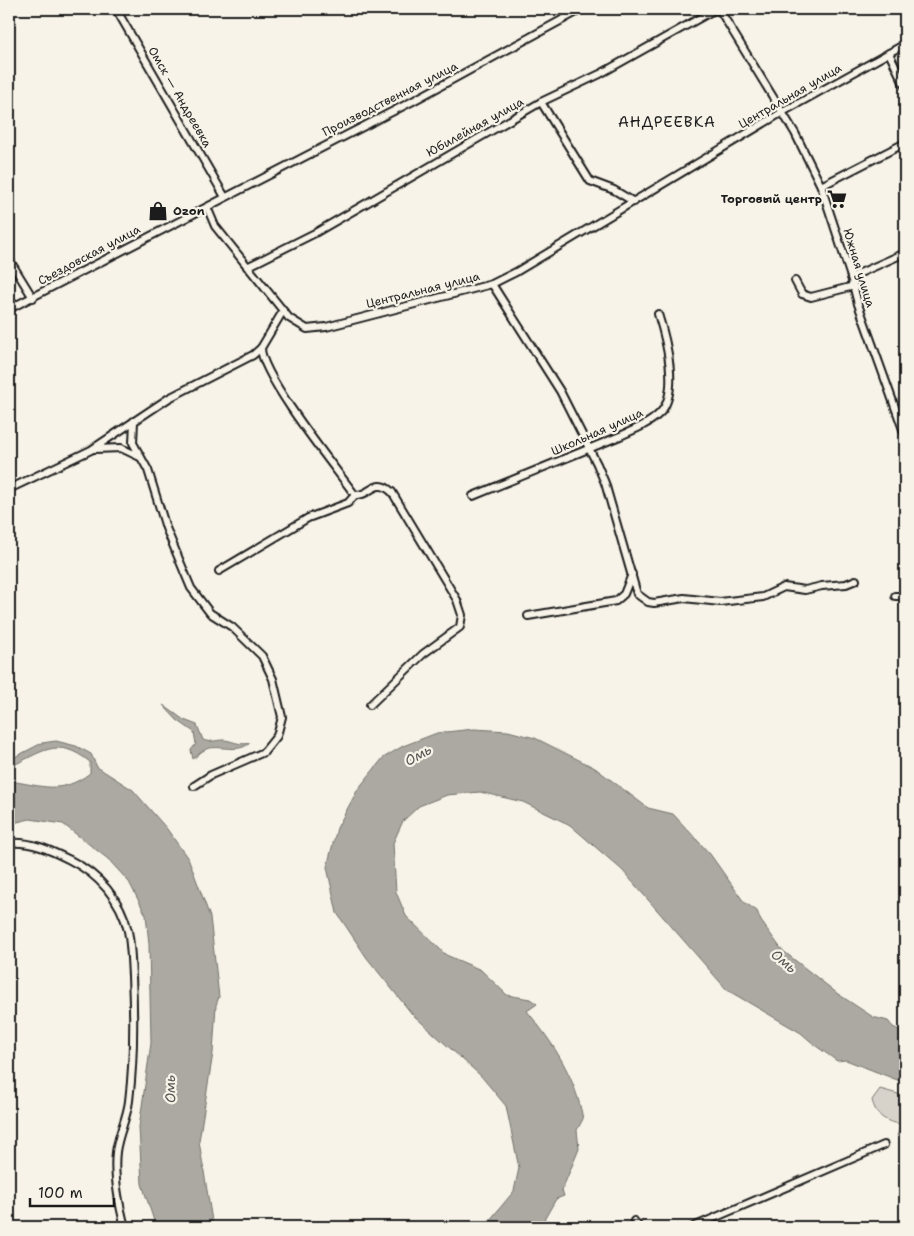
<svg xmlns="http://www.w3.org/2000/svg" width="914" height="1236" viewBox="0 0 914 1236" font-family="'Shantell Sans',sans-serif">
  <style>
    .green { fill: #d7d3cb; stroke: #7a7874 }
    .water { fill: #aca9a2; stroke: #72716c }
    .lines { fill: none; stroke-linecap: round; stroke-linejoin: round }
    .minor-casing { stroke: #1c1c1c; stroke-width: 10 }
    .minor { stroke: #f7f3e8; stroke-width: 6 }
    .labels { text-anchor: middle; dominant-baseline: central; stroke-width: 4.5; stroke-linejoin: round; paint-order: stroke }
    .street-label { font-size: 12px; fill: #1c1c1c; stroke: #f7f3e8 }
    .poi-label { font-size: 12px; font-weight: bold; fill: #1c1c1c; stroke: #f7f3e8; text-anchor: end }
    .water-label { font-size: 14px; font-style: italic; fill: #565452; stroke: #f7f3e8 }
    .quarter-label { font-size: 15px; letter-spacing: 1px; fill: #1c1c1c; stroke: #f7f3e8 }
  </style>
  <rect width="100%" height="100%" fill="#f7f3e8"/>
  <filter id="ink" filterUnits="userSpaceOnUse"><feTurbulence type="fractalNoise" baseFrequency=".02" numOctaves="2"/><feDisplacementMap in="SourceGraphic" scale="10" xChannelSelector="R" yChannelSelector="G"/><feConvolveMatrix kernelMatrix="1 2 1 2 8 2 1 2 1" color-interpolation-filters="sRGB"/></filter>
  <g filter="url(#ink)">
    <path class="green" d="M880,1089L905,1096V1137L897,1136L901,1124C885,1122 876,1116 872,1100Z"/>
    <g class="water">
      <path d="M163,705L184,720L197,725L203,740C210,743 216,740 223,740C232,740 238,746 250,743C238,753 224,746 210,748C203,749 197,756 193,759L191,750L196,744L194,732L177,720Z"/>
      <path d="M474,729L508,731L535,738L595,768L648,808L673,814L710,854L744,902L757,911L761,921L782,950L838,994L873,1017L888,1021L893,1027L905,1033V1083L846,1060L837,1061L816,1046L801,1033L727,990L622,870L570,825L523,802L480,792L447,795L419,806L403,821L393,843L396,892L406,916L446,955L481,970L507,995L530,999L537,1004L527,1011C554,1044 575,1076 583,1119L577,1130L579,1149L562,1190L564,1196L556,1199L540,1227H484L514,1191L519,1168L506,1106L481,1076L412,1014L367,958L337,913L327,867L337,828L358,789L383,758L403,746L437,733Z"/>
      <path d="M56,741L76,746L91,754L97,767L133,790L167,829L189,860L210,917L219,997L216,1005L213,1053L199,1141L213,1227H156L142,1184L139,1127L151,1043L149,944L146,915L129,882L108,859L63,824L30,819L9,824V781C41,785 60,796 90,773V762C56,735 42,753 9,767V760L42,743Z"/>
    </g>
    <g class="lines">
      <defs>
        <g id="minor">
          <polyline points="116,9 225,197"/>
          <polyline points="719,9 795,133 821,186 851,277 858,304 905,435"/>
          <polyline points="889,53 905,86"/>
          <polyline points="541,102 590,181 614,190 634,202"/>
          <polyline points="821,186 905,143"/>
          <polyline points="207,207 215,226 289,318 307,329 326,327 492,284 516,272 781,113 905,44"/>
          <polyline points="9,259 33,298"/>
          <polyline points="247,267 315,233 541,102 600,74 716,9"/>
          <polyline points="851,277 905,253"/>
          <polyline points="795,281 802,294 811,297 854,286"/>
          <polyline points="492,284 560,391 597,464 605,483 637,594 648,602 654,603 684,598 720,602 763,597 784,587 805,590 822,586 846,584 856,580"/>
          <polyline points="9,309 411,102 582,9"/>
          <path d="M261,348C261,376 336,469 355,495"/>
          <polyline points="134,421 133,443 148,470 166,528 191,588 210,613 232,627 262,656 273,679 282,717 277,736 264,752 211,775 194,786"/>
          <polyline points="95,449 121,448 140,457"/>
          <polyline points="9,489 91,450 169,398 253,355 261,348 283,311"/>
          <path d="M355,495C370,497 375,476 392,492L457,600L462,615L460,627L423,654L370,705"/>
          <path d="M473,496L620,436C634,430 649,424 660,413C680,392 666,339 658,314"/>
          <polyline points="219,571 308,518 348,503 355,495"/>
          <polyline points="895,596 905,596"/>
          <polyline points="528,616 616,601 624,594 632,574"/>
          <path d="M9,843C31,841 50,850 70,860C98,874 121,899 128,931C131,945 131,961 132,976C134,1017 134,1060 129,1101C127,1118 118,1135 116,1152C113,1177 119,1204 125,1227"/>
          <polyline points="634,1221 639,1227"/>
          <polyline points="693,1227 884,1145"/>
        </g>
      </defs>
      <use href="#minor" class="minor-casing"/>
      <use href="#minor" class="minor"/>
    </g>
  </g>
  <defs>
    <symbol id="supermarket-bare" viewBox="-9 -9 18 18"><path d="M-6-5.5h2.5l.6 2H6L4.5 2H-2.5L-4.4-4H-6ZM-1.5 3.2a1.3 1.3 0 1 0 .1 0ZM3 3.2a1.3 1.3 0 1 0 .1 0Z" fill="#1c1c1c" stroke="#f7f3e8" stroke-width="2.5" paint-order="stroke"/></symbol>
    <symbol id="shop-bare" viewBox="-9 -9 18 18"><path d="M-5-2.5h2.3a2.7 3.5 0 0 1 5.4 0H5L5.5 6h-11ZM-1.5-2.5h3a1.5 2.3 0 0 0-3 0Z" fill="#1c1c1c" stroke="#f7f3e8" stroke-width="2.5" paint-order="stroke"/></symbol>
  </defs>
  <g fill-rule="evenodd">
    <use href="#supermarket-bare" x="823" y="185" width="28" height="28"/>
    <use href="#shop-bare" x="144" y="197" width="28" height="28"/>
  </g>
  <g class="labels">
    <g class="street-label">
      <text transform="translate(790 96) rotate(-30)">Центральная улица</text>
      <text transform="translate(180 97) rotate(60)">Омск — Андреевка</text>
      <text transform="translate(390 99) rotate(-27)">Производственная улица</text>
      <text transform="translate(475 127) rotate(-29)">Юбилейная улица</text>
      <text transform="translate(89 255) rotate(-28)">Съездовская улица</text>
      <text transform="translate(859 268) rotate(73)">Южная улица</text>
      <text transform="translate(423 290) rotate(-14)">Центральная улица</text>
      <text transform="translate(597 432) rotate(-24)">Школьная улица</text>
    </g>
    <g class="poi-label">
      <text x="822" y="199">Торговый центр</text>
      <text x="173" y="211" text-anchor="start">Ozon</text>
    </g>
    <g class="water-label">
      <text transform="translate(418 755) rotate(-29)">Омь</text>
      <text transform="translate(784 961) rotate(40)">Омь</text>
      <text transform="translate(170 1089) rotate(-91)">Омь</text>
    </g>
    <g class="quarter-label">
      <text x="667" y="122">АНДРЕЕВКА</text>
    </g>
  </g>
  <rect width="914" height="1236" fill="none" stroke="#f7f3e8" stroke-width="30"/>
  <rect x="15" y="15" width="884" height="1206" fill="none" stroke="#1c1c1c" stroke-width="2" filter="url(#ink)"/>
  <path d="M30 1198v8h84v-8" fill="none" stroke="#1c1c1c" stroke-width="2.5"/>
  <text x="38" y="1198" font-size="15" fill="#1c1c1c" stroke="#f7f3e8" stroke-width="4" paint-order="stroke">100 m</text>
</svg>
